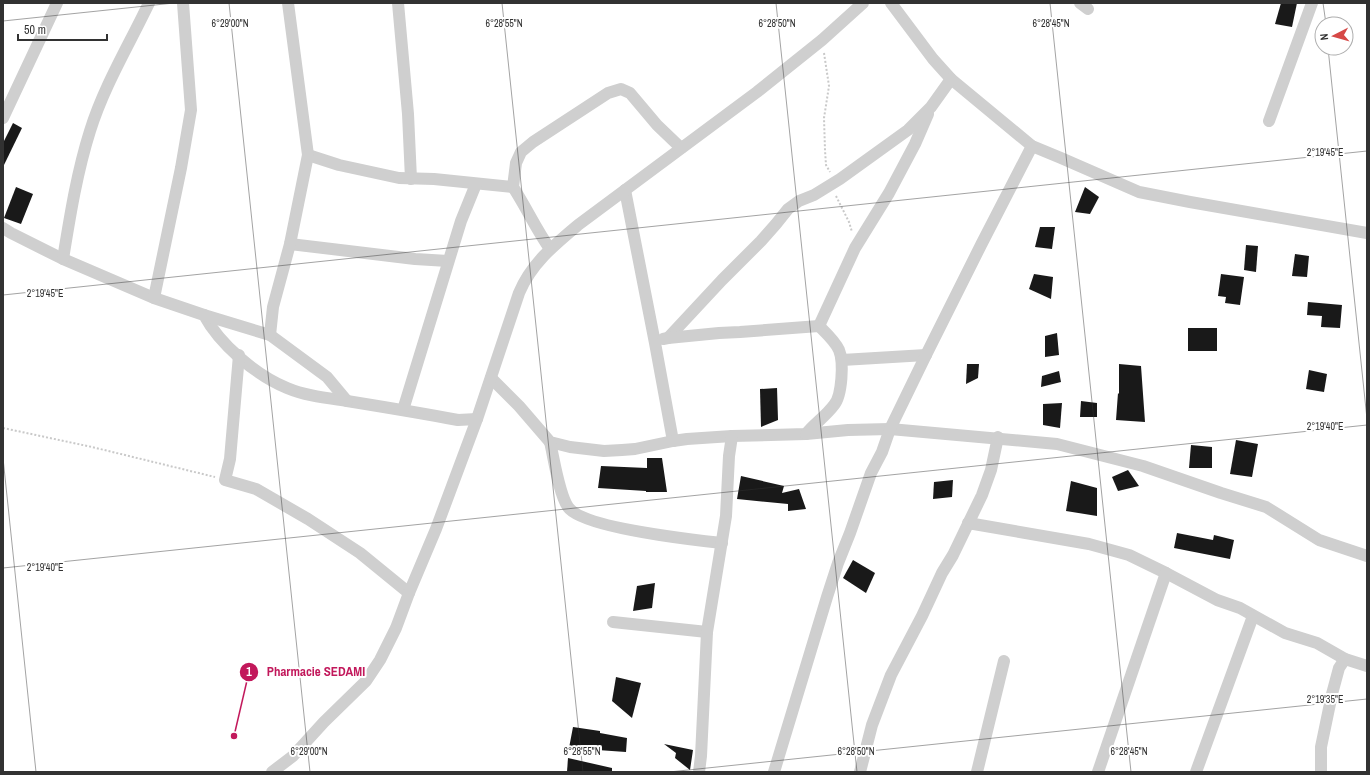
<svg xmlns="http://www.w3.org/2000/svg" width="1370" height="775" viewBox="0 0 1370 775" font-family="'Archivo Narrow',sans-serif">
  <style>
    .building { fill: #191919 }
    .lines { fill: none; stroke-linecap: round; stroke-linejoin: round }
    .path { stroke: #c9c9c9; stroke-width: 2; stroke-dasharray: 2 2; stroke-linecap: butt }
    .street { stroke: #cfcfcf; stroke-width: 12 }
    .ticks { fill: none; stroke: #323232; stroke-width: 1; stroke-opacity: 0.45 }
    .ticks-label { font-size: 10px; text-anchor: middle; fill: #323232; stroke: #fff; stroke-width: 4; stroke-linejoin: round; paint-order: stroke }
    .leader { fill: none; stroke: #c2185b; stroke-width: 1.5 }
    .callout-dot { fill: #c2185b; stroke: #fff; stroke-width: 1.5 }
    .mark-label { font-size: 12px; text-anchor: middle; font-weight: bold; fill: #fff }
    .callout-label { font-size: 13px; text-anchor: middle; font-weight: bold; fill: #c2185b; stroke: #fff; stroke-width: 4; stroke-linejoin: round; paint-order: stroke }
  </style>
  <rect width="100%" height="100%" fill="#fff"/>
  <g class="building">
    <polygon points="1281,3 1297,3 1292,27 1275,24"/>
    <polygon points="13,123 22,128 3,167 3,143"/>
    <polygon points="16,187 33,194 21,224 4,218"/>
    <polygon points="1085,187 1099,197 1090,214 1075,212"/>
    <polygon points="1040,227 1055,227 1052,249 1035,247"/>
    <polygon points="1246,245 1258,246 1256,272 1244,270"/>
    <polygon points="1295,254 1309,256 1307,277 1292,276"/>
    <polygon points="1034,274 1053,277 1051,299 1029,289"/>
    <polygon points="1221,274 1244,277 1240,305 1225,303 1226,297 1218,296"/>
    <polygon points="1308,302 1342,305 1340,328 1321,327 1322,316 1307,315"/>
    <rect x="1188" y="328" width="29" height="23"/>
    <polygon points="1057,333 1059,355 1045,357 1045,336"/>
    <polygon points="967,364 979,364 978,378 966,384"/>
    <polygon points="1119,364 1141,366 1145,422 1116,420 1118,393 1119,394"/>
    <polygon points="1309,370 1327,374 1324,392 1306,389"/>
    <polygon points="1059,371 1061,382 1041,387 1042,376"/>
    <polygon points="777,388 778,420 761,427 760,389"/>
    <polygon points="1081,401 1097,403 1097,417 1080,417"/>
    <polygon points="1062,403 1060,428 1043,425 1043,404"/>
    <polygon points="1236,440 1258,444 1252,477 1230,474"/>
    <polygon points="1191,445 1212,447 1212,468 1189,468"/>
    <polygon points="647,458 662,458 667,492 646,492 646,491 598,488 601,466 647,468"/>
    <polygon points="1128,470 1139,486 1118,491 1112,477"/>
    <polygon points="741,476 784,486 782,493 799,489 806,509 788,511 788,504 737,499"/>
    <polygon points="953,480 952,497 933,499 934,482"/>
    <polygon points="1071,481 1097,488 1097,516 1066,511"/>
    <polygon points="1177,533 1213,540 1214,535 1234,540 1230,559 1174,548"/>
    <polygon points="853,560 875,573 866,593 843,578"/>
    <polygon points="655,583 652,608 633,611 637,586"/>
    <polygon points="616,677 641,683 632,718 612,701"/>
    <polygon points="573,727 600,731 600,733 627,738 626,752 569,748"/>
    <polygon points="664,744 693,750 690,770 675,758 676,753"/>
    <polygon points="568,758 612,768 612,772 567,772"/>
  </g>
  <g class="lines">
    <g class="path">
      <polyline points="824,53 829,86 824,118 825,150 826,165 830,172"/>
      <polyline points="836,196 849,222 852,232"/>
      <polyline points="3,428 92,447 215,477"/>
    </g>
    <g class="street">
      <polyline points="398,3 408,114 411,179"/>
      <polyline points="891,3 933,59 951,79 1032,146 1061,158 1139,192 1190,202 1367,233"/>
      <polyline points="1080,3 1088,9"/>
      <polyline points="3,118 57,3"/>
      <polyline points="1269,121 1312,3"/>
      <polyline points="308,155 339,165 399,178 434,179 513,187"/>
      <polyline points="625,190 655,343 673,441"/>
      <path d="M3,228L11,233L63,259L154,298L204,315C220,345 256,375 287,388C306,396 327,398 347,401C384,407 421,413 458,420L477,419"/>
      <polyline points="290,244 415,259 448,261"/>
      <path d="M550,249C536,229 526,207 513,187L516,163L521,152L533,142L608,93L621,89L630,93L657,125L681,148"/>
      <path d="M63,259C70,216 77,172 90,131C104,86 129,45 149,3"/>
      <polyline points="154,298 181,168 191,110 183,3"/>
      <polyline points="204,315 270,335 327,377 347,401"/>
      <polyline points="819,326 855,248 889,193 915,144 928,114"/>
      <polyline points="270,335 273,307 290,244 308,155 288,3"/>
      <polyline points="668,338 722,280 761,241 776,224 788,209 799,201 814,195 840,179 908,130 931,107 951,79"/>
      <polyline points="663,339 668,338 719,333 740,332 819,326"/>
      <polyline points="239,355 230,459 225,480 256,489 308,519 360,553 409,593"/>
      <polyline points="842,360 926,355"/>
      <polyline points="491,378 519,406 550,442 570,447 604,451 622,450 635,449 673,441 687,439 732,436 806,434 848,430 890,429 1057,444 1143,466 1221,493 1266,507 1319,540 1367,556"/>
      <polyline points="403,410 461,221 476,184"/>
      <path d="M806,434C814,424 826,416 834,405C842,396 844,362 839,350C835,341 826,333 819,326"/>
      <path d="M550,442C554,459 559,494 568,507C582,528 695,540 722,543"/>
      <polyline points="968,523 1089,544 1129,555 1166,573 1217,600 1240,608 1285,633 1317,643 1345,659 1367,666"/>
      <polyline points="613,622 707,632"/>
      <path d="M272,772L293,756L324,722L366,681L380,660L396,628L409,593L436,529L477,419L519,293C531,264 554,245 578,225L757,92L822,40L863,3"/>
      <polyline points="699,772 701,756 707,632 726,516 729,456 732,436"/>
      <polyline points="774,772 827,597 838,563 850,533 871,473 882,452 890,429 926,355 981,245 1032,146"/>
      <polyline points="860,772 872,725 891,675 922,616 942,573 953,555 982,495 991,470 998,437"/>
      <polyline points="977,772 1004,661"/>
      <polyline points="1098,772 1166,573"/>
      <polyline points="1196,772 1253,616"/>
      <polyline points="1321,772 1321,747 1332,694 1339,668 1345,659"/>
    </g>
  </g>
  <path class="ticks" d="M229,3L310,772M502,3L583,772M776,3L857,772M1050,3L1131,772M1323,3L1326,24M3,21L174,3M1328,48L1367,419M3,295L1367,151M3,458L36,772M3,568L1367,425M669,772L1367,699"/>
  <g class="ticks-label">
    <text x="230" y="27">6°29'00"N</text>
    <text x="504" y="27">6°28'55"N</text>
    <text x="777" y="27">6°28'50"N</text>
    <text x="1051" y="27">6°28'45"N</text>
    <text x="1325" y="156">2°19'45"E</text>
    <text x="45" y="297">2°19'45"E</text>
    <text x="1325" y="430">2°19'40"E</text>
    <text x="45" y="571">2°19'40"E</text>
    <text x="1325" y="703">2°19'35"E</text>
    <text x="309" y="755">6°29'00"N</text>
    <text x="582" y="755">6°28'55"N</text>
    <text x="856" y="755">6°28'50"N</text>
    <text x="1129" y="755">6°28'45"N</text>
  </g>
  <path class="leader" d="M234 736L249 672"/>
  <g class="callout-dot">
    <circle cx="234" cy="736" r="4"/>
    <circle cx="249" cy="672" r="10"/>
  </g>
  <g class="mark-label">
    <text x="249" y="676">1</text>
  </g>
  <g class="callout-label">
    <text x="316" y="676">Pharmacie SEDAMI</text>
  </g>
  <rect width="1370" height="775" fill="none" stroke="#323232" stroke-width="8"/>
  <g transform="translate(1334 36) rotate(264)"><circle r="19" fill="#ffffff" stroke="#adadad"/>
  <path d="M0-3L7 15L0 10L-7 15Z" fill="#d64846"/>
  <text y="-6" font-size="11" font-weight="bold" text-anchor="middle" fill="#323232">N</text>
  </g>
  <path d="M18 34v6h89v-6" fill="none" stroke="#323232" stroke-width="2"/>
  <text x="24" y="34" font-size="12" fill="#323232" stroke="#ffffff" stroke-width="3" paint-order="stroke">50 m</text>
</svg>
